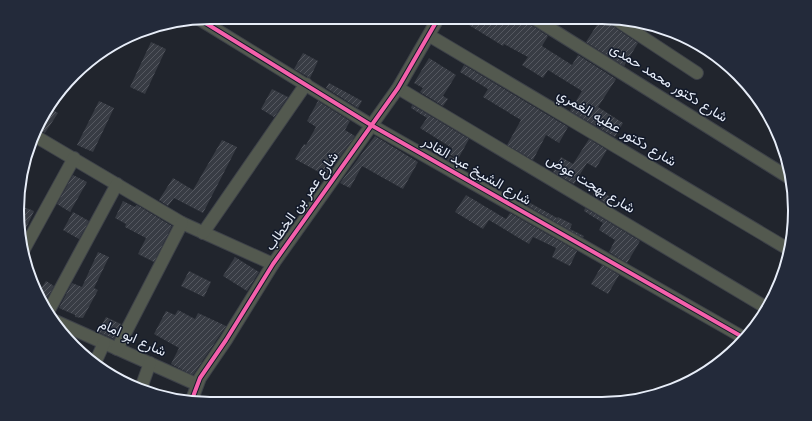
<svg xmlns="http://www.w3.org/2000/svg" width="812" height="421" viewBox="0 0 812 421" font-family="Georgia,Vazirmatn,serif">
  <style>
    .building { fill: url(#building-hatch) }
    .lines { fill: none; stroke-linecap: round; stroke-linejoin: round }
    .minor-casing { stroke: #3e4249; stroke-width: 14 }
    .minor { stroke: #53594f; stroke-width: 12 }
    .cycleway-casing { stroke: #121929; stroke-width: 6 }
    .cycleway { stroke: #f560ab; stroke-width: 4 }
    .labels { text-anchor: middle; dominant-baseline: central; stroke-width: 3; stroke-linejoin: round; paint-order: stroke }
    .street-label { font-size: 14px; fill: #e7edf8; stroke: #121929 }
    .rim { fill: none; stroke: #e7edf8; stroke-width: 2 }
  </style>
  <defs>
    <pattern id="building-hatch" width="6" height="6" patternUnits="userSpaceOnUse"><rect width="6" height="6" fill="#383c44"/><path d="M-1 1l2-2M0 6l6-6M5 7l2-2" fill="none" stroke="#555860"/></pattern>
  </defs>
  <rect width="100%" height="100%" fill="#21252d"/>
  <g class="building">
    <polygon points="456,17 525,17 528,23 548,36 542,46 572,65 578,55 616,79 598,107 623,123 615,137 570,111 582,91 548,70 543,78 522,65 528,57 504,44 503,46"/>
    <polygon points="602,17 605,17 608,23 638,43 624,66 586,42"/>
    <polygon points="151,42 166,49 145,94 130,87"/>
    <polygon points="303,53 318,61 310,78 294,69"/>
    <polygon points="429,58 456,75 443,96 448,99 443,106 420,92 423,88 414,83"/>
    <polygon points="464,65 568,127 559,143 546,135 533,160 507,145 521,120 483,97 488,89 460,72"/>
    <polygon points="329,83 362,101 358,108 326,88"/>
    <polygon points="272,89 288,97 274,117 261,109"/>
    <polygon points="99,101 114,108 93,152 77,145"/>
    <polygon points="318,101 350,121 345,130 355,136 326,176 295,159 304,144 306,145 316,127 307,121"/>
    <polygon points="412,105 469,139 458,159 449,154 452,148 420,128 427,118 411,108"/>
    <polygon points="48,107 58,113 45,133 38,129"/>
    <polygon points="375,136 418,162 403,189 362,166 350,188 340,183"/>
    <polygon points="589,139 607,150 596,168 587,163 574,184 553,172 561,157 573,164"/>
    <polygon points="222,140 237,147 203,213 174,198 168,206 159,200 173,178 193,190"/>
    <polygon points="450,156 468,166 466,170 447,160"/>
    <polygon points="73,175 87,182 70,212 57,204"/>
    <polygon points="597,189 614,199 610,206 593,195"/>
    <polygon points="466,195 506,219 510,213 577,251 570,266 552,257 556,248 533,237 529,244 489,220 483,229 455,212"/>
    <polygon points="525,200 557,218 558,217 572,224 570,229 584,236 583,238 523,203"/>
    <polygon points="123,201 135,207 137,205 172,226 154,262 138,254 146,238 125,227 126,224 115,218"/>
    <polygon points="21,206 34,211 20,241 19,236"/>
    <polygon points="585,208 640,241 627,263 609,252 615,240 599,230 603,223 584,211"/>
    <polygon points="73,212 89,221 79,239 63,230"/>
    <polygon points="98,252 109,257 94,288 98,290 83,318 75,317 75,315 59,308 72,283 82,287"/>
    <polygon points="235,257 259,272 247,291 223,276"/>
    <polygon points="602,265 619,275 608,294 591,284"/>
    <polygon points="189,271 211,282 204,297 181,286"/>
    <polygon points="31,276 42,287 46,281 54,286 43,305 37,296"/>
    <polygon points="178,310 195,319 198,313 226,326 193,375 171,364 179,348 154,334 166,311 175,315"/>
    <polygon points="106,317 121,324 114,339 98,332"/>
  </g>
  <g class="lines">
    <defs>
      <g id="minor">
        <polyline points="532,17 788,177"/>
        <polyline points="612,17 697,73"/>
        <polyline points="199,19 371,125 746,339"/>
        <polyline points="430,36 788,249"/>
        <polyline points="398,88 767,308"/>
        <polyline points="35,136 182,223 273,264"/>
        <polyline points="203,233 306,84"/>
        <polyline points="23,251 74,158"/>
        <polyline points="48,312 117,184"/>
        <polyline points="55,321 196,384"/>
        <polyline points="117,349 182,223"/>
        <polyline points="95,363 104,343"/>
        <polyline points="141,388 150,363"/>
        <polyline points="191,402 200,378 226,340 273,264 398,88 439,17"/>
      </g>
    </defs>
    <use href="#minor" class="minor-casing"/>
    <use href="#minor" class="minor"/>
    <defs>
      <g id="cycleway">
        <polyline points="199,19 371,125 746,339"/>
        <polyline points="191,402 200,378 226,340 273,264 398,88 439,17"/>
      </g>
    </defs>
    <use href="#cycleway" class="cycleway-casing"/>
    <use href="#cycleway" class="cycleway"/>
  </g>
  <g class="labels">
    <g class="street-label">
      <text transform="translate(668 84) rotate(32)">شارع دكتور محمد حمدى</text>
      <text transform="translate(616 129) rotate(31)">شارع دكتور عطيه الغمري</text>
      <text transform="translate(476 172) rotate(30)">شارع الشيخ عبد القادر</text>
      <text transform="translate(590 185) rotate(31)">شارع بهجت عوض</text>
      <text transform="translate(303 202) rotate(-55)">شارع عمر بن الخطاب</text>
      <text transform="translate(132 339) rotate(24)">شارع ابو امام</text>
    </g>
  </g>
  <path d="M0 0H812V421H0ZM210 24H602A186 186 0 0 1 788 210V211A186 186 0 0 1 602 397H210A186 186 0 0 1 24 211V210A186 186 0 0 1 210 24Z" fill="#232a3a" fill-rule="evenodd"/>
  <path class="rim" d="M210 24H602A186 186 0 0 1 788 210V211A186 186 0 0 1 602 397H210A186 186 0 0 1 24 211V210A186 186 0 0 1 210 24Z"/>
</svg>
